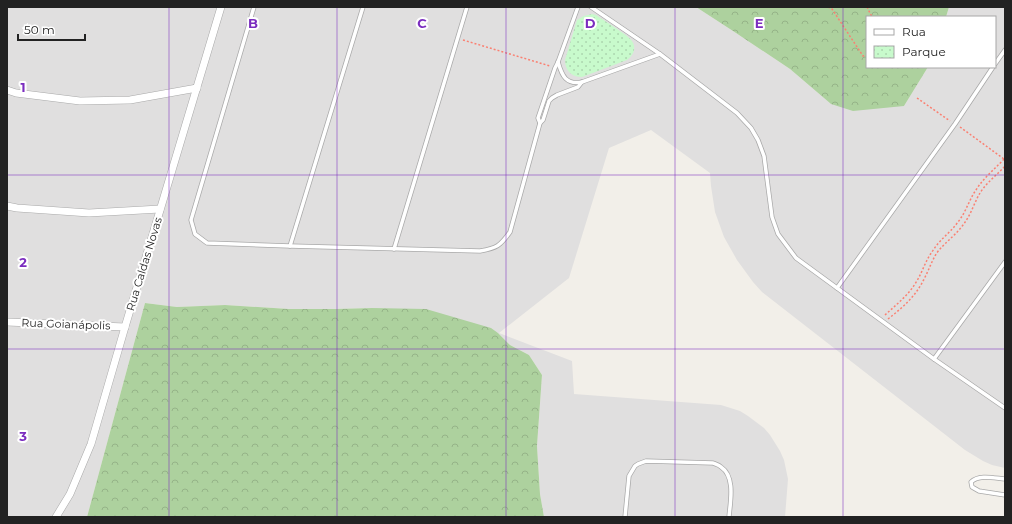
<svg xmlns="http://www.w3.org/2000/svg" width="1012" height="524" viewBox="0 0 1012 524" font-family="Montserrat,sans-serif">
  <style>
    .residential { fill: #e0dfdf }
    .forest { fill: url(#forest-crowns) }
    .park { fill: url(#park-dots) }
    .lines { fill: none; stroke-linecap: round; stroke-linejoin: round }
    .service-casing { stroke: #a9a9a9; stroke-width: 5 }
    .minor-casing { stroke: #a9a9a9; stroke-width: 8 }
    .path { stroke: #fa8072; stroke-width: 1.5; stroke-dasharray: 2 2; stroke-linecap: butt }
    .service { stroke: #fff; stroke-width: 3.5 }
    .minor { stroke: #fff; stroke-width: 7 }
    .grid { fill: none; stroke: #7b2cbf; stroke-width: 1; stroke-opacity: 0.55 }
    .labels { text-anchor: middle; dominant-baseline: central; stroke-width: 4; stroke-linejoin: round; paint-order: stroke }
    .street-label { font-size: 11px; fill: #222; stroke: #fff }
    .grid-label { font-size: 13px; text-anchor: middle; font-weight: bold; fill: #7b2cbf; stroke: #fff; stroke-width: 4; stroke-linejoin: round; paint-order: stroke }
  </style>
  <defs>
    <pattern id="forest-crowns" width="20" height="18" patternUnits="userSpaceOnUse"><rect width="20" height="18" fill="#add19e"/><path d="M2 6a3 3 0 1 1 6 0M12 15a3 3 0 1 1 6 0" fill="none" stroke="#95b388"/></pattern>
    <pattern id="park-dots" width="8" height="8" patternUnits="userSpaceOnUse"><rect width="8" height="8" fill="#c8facc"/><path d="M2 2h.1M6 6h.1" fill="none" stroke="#acd6af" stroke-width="1.8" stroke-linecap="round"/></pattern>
  </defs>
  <rect width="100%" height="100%" fill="#f2efe9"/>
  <polygon class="residential" points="7,7 696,7 733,31 790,69 831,104 904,106 928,67 995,67 995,17 946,17 949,7 1005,7 1005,468 992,465 983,461 965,450 762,292 753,282 737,260 724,237 715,212 711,186 710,173 651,130 609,148 569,278 499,333 572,361 574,394 721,405 740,411 748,416 764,428 770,435 780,451 784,460 788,479 785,517 544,517 540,494 537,446 542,375 529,355 510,345 498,333 372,308 335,309 289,309 225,305 177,307 145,303 87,517 7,517"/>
  <g class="forest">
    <polygon points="696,7 949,7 946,17 867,17 867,67 928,67 904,106 853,111 831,104 790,69 733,31"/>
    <polygon points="145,303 177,307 225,305 289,309 335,309 372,308 426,309 491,328 498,333 510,345 529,355 542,375 537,446 540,494 544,517 87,517"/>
  </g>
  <path class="park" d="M592,14L596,15C603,20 628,35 632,41C637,48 633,56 627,60L582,77C572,77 565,71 565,60L577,20L584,16Z"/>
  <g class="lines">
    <defs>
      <g id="service">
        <path d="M254,7L191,220L195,234L207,243L290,246L480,251C497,248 500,246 510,232L540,123L543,120L549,101L552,98L557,95L578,87L582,82"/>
        <polyline points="591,7 660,54 737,113 751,128 758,140 764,156 772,217 778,234 796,258 934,359 1005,408"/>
        <path d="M558,62C562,76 566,85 582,82L660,54"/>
        <polyline points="995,64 1005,50"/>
        <polyline points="540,123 538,118 555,68 558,62 578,7"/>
        <polyline points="290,246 363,7"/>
        <polyline points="394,249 467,7"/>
        <polyline points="837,288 955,124 993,67"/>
        <polyline points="934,359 1005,262"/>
        <path d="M1005,479C994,478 979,474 971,482L972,487L979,491L1005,495"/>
        <path d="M625,517L629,476L635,466L638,464L646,461L713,463C715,464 719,465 721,467C736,477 730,503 729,517"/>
      </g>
      <g id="minor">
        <polyline points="7,90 16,93 80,101 130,100 197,88"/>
        <polyline points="7,206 17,208 89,213 160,209"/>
        <polyline points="7,322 125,327"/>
        <polyline points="56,517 70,494 91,444 125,327 221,7"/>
      </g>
    </defs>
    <use href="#service" class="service-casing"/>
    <use href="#minor" class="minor-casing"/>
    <g class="path">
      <polyline points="828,7 832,9 863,56 867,55"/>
      <polyline points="867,7 872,17"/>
      <polyline points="463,40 550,66"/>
      <polyline points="917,98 950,121"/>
      <polyline points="960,127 1004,159"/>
      <path d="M885,315C897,304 910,294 918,279C923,270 926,260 932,252C939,240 950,233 958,222C966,212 969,200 976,190C984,177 995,169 1005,158"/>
      <path d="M888,319C902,308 915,297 923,281C928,272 931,263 936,254C944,243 955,236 963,225C971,215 974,203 980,193C987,182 997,175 1005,166"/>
    </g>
    <use href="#service" class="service"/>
    <use href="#minor" class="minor"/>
  </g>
  <path class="grid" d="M169,7V517M337,7V517M506,7V517M675,7V517M843,7V517M7,175H1005M7,349H1005"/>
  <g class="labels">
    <g class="street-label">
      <text transform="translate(144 264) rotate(-73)">Rua Caldas Novas</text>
      <text transform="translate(66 324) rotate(2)">Rua Goianápolis</text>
    </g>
  </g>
  <g class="grid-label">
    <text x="253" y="28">B</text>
    <text x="422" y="28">C</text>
    <text x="590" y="28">D</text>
    <text x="759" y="28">E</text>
    <text x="23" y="92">1</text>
    <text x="23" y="267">2</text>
    <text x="23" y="441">3</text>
  </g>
  <rect width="1012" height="524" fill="none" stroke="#222222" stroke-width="16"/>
  <rect x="866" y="16" width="130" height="52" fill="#ffffff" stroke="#a7a7a7"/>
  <rect x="874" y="29" width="20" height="6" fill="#ffffff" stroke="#a7a7a7"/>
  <text x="902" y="36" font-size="12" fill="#222222">Rua</text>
  <rect x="874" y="46" width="20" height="12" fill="url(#park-dots)" stroke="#a7a7a7"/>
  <text x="902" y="56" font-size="12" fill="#222222">Parque</text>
  <path d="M18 34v6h67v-6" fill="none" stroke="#222222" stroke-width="2"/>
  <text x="24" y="34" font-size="12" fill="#222222" stroke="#ffffff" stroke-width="3" paint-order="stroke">50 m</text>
</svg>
